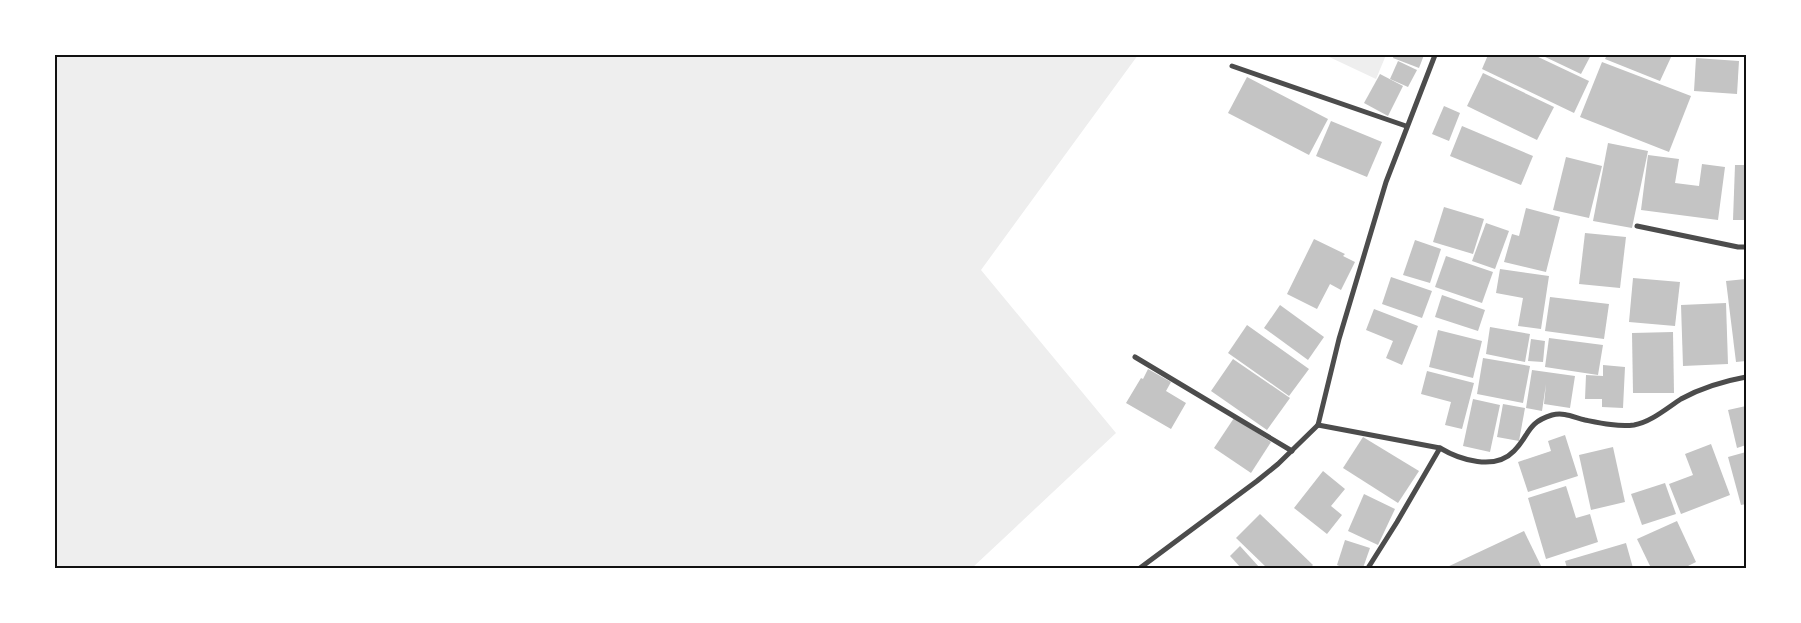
<svg xmlns="http://www.w3.org/2000/svg" width="1801" height="623" viewBox="0 0 1801 623" font-family="Lato,sans-serif">
  <style>
    .green { fill: #eee }
    .building { fill: #c4c4c4 }
    .lines { fill: none; stroke-linecap: round; stroke-linejoin: round }
    .minor { stroke: #4c4c4c; stroke-width: 5 }
    .neatline { fill: none; stroke: #111; stroke-width: 2 }
  </style>
  <rect width="100%" height="100%" fill="#fff"/>
  <g class="green">
    <polygon points="55,55 1138,55 981,270 1116,433 972,568 55,568"/>
    <polygon points="1325,55 1386,55 1376,79"/>
  </g>
  <g class="building">
    <polygon points="1394,55 1424,55 1419,68 1393,58"/>
    <polygon points="1488,55 1534,55 1589,81 1574,113 1482,69"/>
    <polygon points="1541,55 1591,55 1581,74"/>
    <polygon points="1607,55 1672,55 1660,81 1605,59"/>
    <polygon points="1696,58 1739,61 1737,94 1694,91"/>
    <polygon points="1398,61 1417,70 1408,87 1390,79"/>
    <polygon points="1602,62 1691,96 1669,152 1580,117"/>
    <polygon points="1483,73 1554,107 1537,140 1467,106"/>
    <polygon points="1380,74 1403,86 1388,116 1364,103"/>
    <polygon points="1247,77 1328,119 1309,155 1228,113"/>
    <polygon points="1444,106 1460,113 1449,141 1432,134"/>
    <polygon points="1331,121 1382,142 1367,177 1316,156"/>
    <polygon points="1462,126 1533,156 1521,185 1450,156"/>
    <polygon points="1608,143 1648,151 1632,228 1593,221"/>
    <polygon points="1648,155 1679,159 1675,183 1699,186 1702,164 1725,167 1718,220 1641,210"/>
    <polygon points="1566,157 1602,166 1589,218 1553,210"/>
    <polygon points="1735,165 1746,165 1746,220 1733,220"/>
    <polygon points="1444,207 1484,219 1473,254 1433,242"/>
    <polygon points="1526,208 1560,217 1546,272 1504,262 1512,234 1519,236"/>
    <polygon points="1486,223 1509,231 1495,269 1472,261"/>
    <polygon points="1585,233 1626,237 1620,288 1579,284"/>
    <polygon points="1314,239 1345,254 1343,256 1355,262 1341,290 1330,284 1317,309 1287,294"/>
    <polygon points="1415,240 1441,249 1430,283 1403,275"/>
    <polygon points="1446,256 1493,272 1482,303 1435,287"/>
    <polygon points="1500,269 1549,276 1541,329 1518,326 1523,298 1496,293"/>
    <polygon points="1391,277 1432,291 1422,318 1382,304"/>
    <polygon points="1633,278 1680,282 1675,326 1629,322"/>
    <polygon points="1746,279 1746,361 1736,362 1726,281"/>
    <polygon points="1442,295 1485,310 1478,331 1435,317"/>
    <polygon points="1550,297 1609,304 1604,339 1545,331"/>
    <polygon points="1726,303 1728,364 1683,366 1681,305"/>
    <polygon points="1280,305 1324,337 1308,360 1264,328"/>
    <polygon points="1374,309 1418,326 1402,365 1386,358 1393,341 1366,330"/>
    <polygon points="1247,325 1309,369 1289,396 1228,353"/>
    <polygon points="1490,327 1530,334 1525,362 1486,354"/>
    <polygon points="1438,330 1482,341 1473,378 1429,367"/>
    <polygon points="1673,332 1674,393 1633,393 1632,333"/>
    <polygon points="1549,338 1603,345 1598,375 1545,367"/>
    <polygon points="1531,339 1545,341 1543,362 1528,361"/>
    <polygon points="1483,358 1530,366 1523,403 1477,394"/>
    <polygon points="1233,359 1290,398 1267,430 1211,391"/>
    <polygon points="1603,365 1625,367 1623,408 1602,407 1602,399 1585,399 1586,375 1603,376"/>
    <polygon points="1148,369 1171,382 1166,391 1186,403 1171,429 1126,403 1141,378 1143,379"/>
    <polygon points="1532,370 1575,376 1570,408 1544,404 1546,384 1542,411 1526,408"/>
    <polygon points="1427,371 1474,383 1462,429 1445,425 1451,402 1421,394"/>
    <polygon points="1473,399 1500,405 1490,452 1463,446"/>
    <polygon points="1503,404 1525,408 1519,441 1497,437"/>
    <polygon points="1746,406 1746,445 1737,448 1728,410"/>
    <polygon points="1234,418 1271,442 1251,473 1214,448"/>
    <polygon points="1565,435 1578,476 1528,492 1518,462 1551,451 1548,441"/>
    <polygon points="1363,437 1419,471 1398,503 1343,468"/>
    <polygon points="1711,444 1730,495 1681,514 1669,484 1693,475 1685,454"/>
    <polygon points="1613,447 1625,502 1591,510 1579,455"/>
    <polygon points="1746,452 1746,504 1741,505 1728,457"/>
    <polygon points="1323,471 1345,489 1331,506 1342,515 1327,534 1294,508"/>
    <polygon points="1665,483 1676,514 1642,525 1631,494"/>
    <polygon points="1566,486 1576,518 1590,514 1598,542 1546,559 1528,498"/>
    <polygon points="1364,494 1395,509 1378,545 1348,531"/>
    <polygon points="1260,514 1313,565 1310,568 1267,568 1236,538"/>
    <polygon points="1677,521 1696,562 1684,568 1651,568 1637,539"/>
    <polygon points="1524,531 1542,568 1445,568"/>
    <polygon points="1345,540 1370,548 1363,568 1344,568 1337,565"/>
    <polygon points="1626,543 1633,568 1567,568 1565,561"/>
    <polygon points="1240,546 1260,568 1241,568 1230,556"/>
  </g>
  <g class="lines">
    <g class="minor">
      <polyline points="1232,66 1406,126"/>
      <polyline points="1637,226 1738,247 1746,247"/>
      <polyline points="1135,357 1292,451"/>
      <path d="M1318,425L1440,448C1460,460 1495,471 1514,451C1530,435 1526,423 1552,415C1564,412 1573,417 1585,420C1600,423 1618,427 1634,425C1651,422 1667,408 1681,399C1701,388 1724,381 1746,377"/>
      <polyline points="1318,425 1339,339 1386,182 1435,55"/>
      <polyline points="1140,568 1257,481 1278,464 1318,425"/>
      <polyline points="1368,568 1397,522 1440,448"/>
    </g>
  </g>
  <rect width="1801" height="623" fill="none" stroke="#ffffff" stroke-width="112"/>
  <rect x="56" y="56" width="1689" height="511" class="neatline"/>
</svg>
